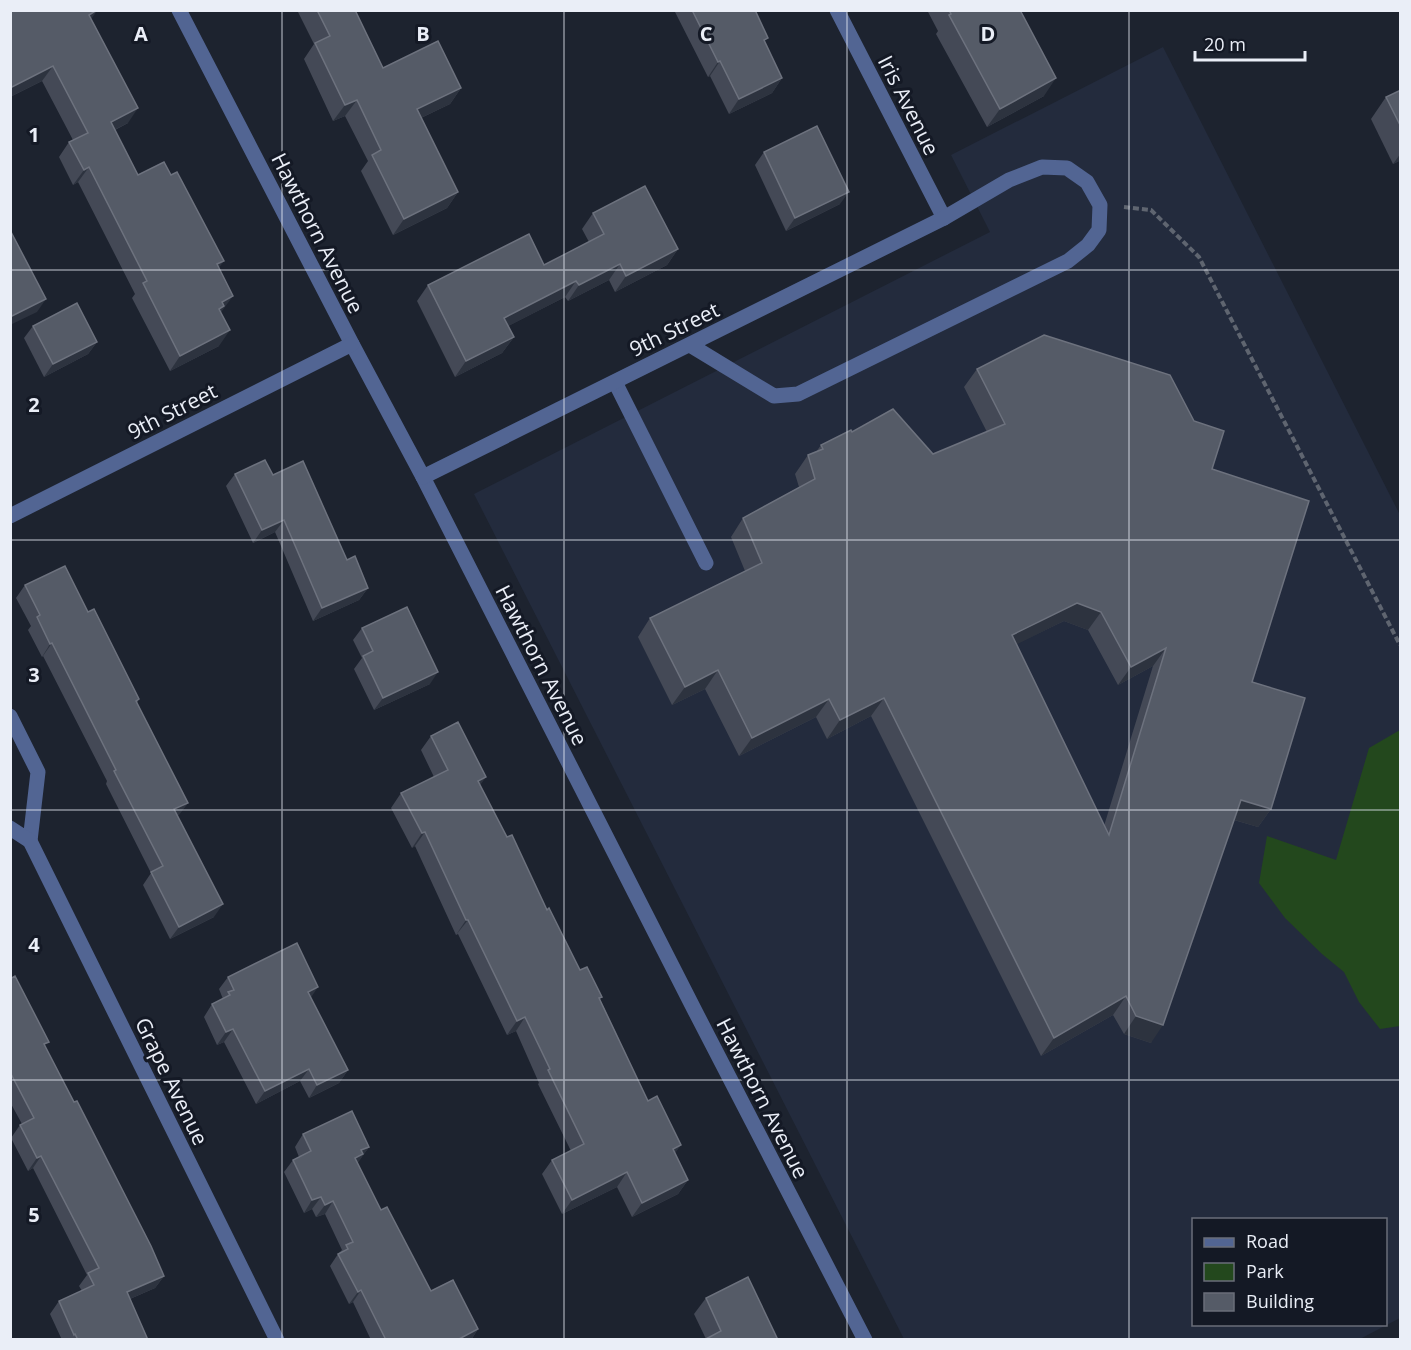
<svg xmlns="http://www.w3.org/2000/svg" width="1411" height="1350" viewBox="0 0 1411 1350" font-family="'Open Sans',sans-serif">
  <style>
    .built { fill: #232b3d; fill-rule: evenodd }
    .green { fill: #23481d }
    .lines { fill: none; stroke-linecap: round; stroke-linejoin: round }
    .path { stroke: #5f6570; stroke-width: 4; stroke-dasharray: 6 3; stroke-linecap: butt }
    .minor { stroke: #526593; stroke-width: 15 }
    .wall { fill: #444956; fill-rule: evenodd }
    .shaded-wall { fill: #2d333f }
    .building { fill: #555b67; stroke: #6d727e; stroke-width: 1.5; fill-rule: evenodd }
    .grid { fill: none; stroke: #eaeef7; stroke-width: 1.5; stroke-opacity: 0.55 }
    .labels { text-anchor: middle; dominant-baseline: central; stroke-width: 6; stroke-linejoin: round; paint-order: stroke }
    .street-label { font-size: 21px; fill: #eaeef7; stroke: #141925 }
    .grid-label { font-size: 20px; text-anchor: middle; font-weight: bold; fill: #eaeef7; stroke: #141925; stroke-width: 6; stroke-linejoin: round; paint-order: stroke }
  </style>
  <rect width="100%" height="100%" fill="#1d232f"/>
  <path class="built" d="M1163,47L1400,515V1318L1358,1340L904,1339L474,494L990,232L951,155ZM1194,1220H1386V1324H1194Z"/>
  <polygon class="green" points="1400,730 1400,1026 1380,1029 1359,1002 1344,972 1322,954 1285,918 1259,883 1267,836 1336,860 1369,748"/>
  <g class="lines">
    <polyline class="path" points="1124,207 1151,210 1199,257 1400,645"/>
    <g class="minor">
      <polyline points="179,10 352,344 423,477 695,1011 865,1340"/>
      <polyline points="837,10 944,218"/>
      <polyline points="615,382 706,563"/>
      <polyline points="423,477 944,218 1009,180 1042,167 1067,168 1087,182 1100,205 1099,230 1088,245 1068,261 798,394 774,396 690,345"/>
      <polyline points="10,516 352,344"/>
      <polyline points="10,716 38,772 30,841"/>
      <polyline points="10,828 30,841 277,1340"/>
    </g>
  </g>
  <g class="wall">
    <polygon points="297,10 355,10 383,68 461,88 450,104 421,118 458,192 447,208 393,235 361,171 368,161 345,116 333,121 304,59 314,44"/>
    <polygon points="674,10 755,10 765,43 782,78 772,93 729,114 710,76 708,77"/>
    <polygon points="927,10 1020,10 1044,96 987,127 936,34 938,31"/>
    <polygon points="91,19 128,123 115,130 138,175 218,268 222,311 220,312 219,346 170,371 132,298 135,294 78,182 73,185 59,157 69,142 73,140 42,81 10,97"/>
    <polygon points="1401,90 1401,160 1393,164 1371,119 1386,97"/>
    <polygon points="764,152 840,204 786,231 755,165"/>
    <polygon points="593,213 678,249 667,265 615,292 609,280 568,301 565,297 508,326 514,337 502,353 455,377 417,301 428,285 544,265 589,242 582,229"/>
    <polygon points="33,326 97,342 88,354 44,377 24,338"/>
    <path d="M977,369L1212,469L1252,682L1271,809L1258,827L1234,820L1151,1043L1124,1034L1113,1015L1041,1056L871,716L827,739L816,717L739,756L705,689L672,705L638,637L650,618L745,571L731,537L743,518L799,487L795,474L808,455L816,452L821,445L852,432L933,454L987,432L964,387ZM1064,621L1088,630L1118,685L1153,666L1104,826L1016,644Z"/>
    <polygon points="235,474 273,475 347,560 368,588 359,600 313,621 275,532 253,543 226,486"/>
    <polygon points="25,585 88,612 139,699 137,703 188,803 177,816 214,917 170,939 143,885 151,873 106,784 107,781 43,656 42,657 28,630 31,626 16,598"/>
    <polygon points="362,628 430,684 374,710 354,669 362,658 353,640"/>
    <polygon points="431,736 480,785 507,837 580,970 602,997 600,999 648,1101 688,1180 678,1194 632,1217 617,1187 562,1214 542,1174 552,1160 571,1151 538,1084 539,1083 516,1031 507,1035 458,934 456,935 415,846 412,848 391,808 401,793 434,777 421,750"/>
    <polygon points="228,977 311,998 348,1070 339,1083 309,1098 300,1081 256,1104 224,1042 217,1045 204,1017 212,1004 223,999 219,989"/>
    <polygon points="10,979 164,1276 155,1288 130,1299 148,1340 62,1340 50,1314 59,1301 82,1291 79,1286 87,1275 33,1168 28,1171 11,1138 20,1125 22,1124 10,1102"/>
    <polygon points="303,1134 369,1147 357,1163 381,1210 431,1291 478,1329 471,1340 371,1340 353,1302 349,1304 330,1266 338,1254 342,1250 325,1214 316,1217 312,1209 304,1213 284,1172 293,1160 299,1157 295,1147"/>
    <polygon points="706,1298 778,1340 706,1339 694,1314"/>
  </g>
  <g class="shaded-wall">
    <polygon points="97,11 86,26 89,15"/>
    <polygon points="720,61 710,76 708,77 718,62"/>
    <polygon points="53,66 42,81 10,97 10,88"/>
    <polygon points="782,78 772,93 729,114 739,99"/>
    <polygon points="1056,78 1044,96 987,127 1000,109"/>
    <polygon points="461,88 450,104 406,125 417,109"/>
    <polygon points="357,100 345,116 333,121 345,105"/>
    <polygon points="138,108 128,123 100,137 111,122"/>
    <polygon points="1401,153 1401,160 1393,164"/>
    <polygon points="89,167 78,182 73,185 84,170"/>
    <polygon points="458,192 447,208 393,235 404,219"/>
    <polygon points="849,192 840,204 786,231 795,218"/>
    <polygon points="678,249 667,265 615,292 626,276"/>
    <polygon points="224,261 213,276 217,264"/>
    <polygon points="620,264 609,280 568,301 579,285"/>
    <polygon points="576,281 565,297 493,334 504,318"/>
    <polygon points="233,296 222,311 220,313 213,322 222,302"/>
    <polygon points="46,299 37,312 10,325 10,317"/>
    <polygon points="230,330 219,346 170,371 180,356"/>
    <polygon points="514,337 502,353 455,377 466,361"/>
    <polygon points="97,342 88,354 44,377 53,364"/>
    <polygon points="284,520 275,532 253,543 262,530"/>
    <polygon points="368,588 359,600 313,621 322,608"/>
    <polygon points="1077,603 1101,612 1088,630 1064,621 999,653 1012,635"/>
    <polygon points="52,643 43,656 42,657 50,644"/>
    <polygon points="1166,648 1153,666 1118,685 1131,667"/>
    <polygon points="718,670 705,689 672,705 685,687"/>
    <polygon points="438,672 430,684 374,710 383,698"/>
    <polygon points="884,698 871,716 827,739 840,720"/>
    <polygon points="829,699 816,717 739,756 752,738"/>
    <polygon points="486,777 476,791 478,781"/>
    <polygon points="1241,800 1271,809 1258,827 1228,818"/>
    <polygon points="188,803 179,815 165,822 174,809"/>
    <polygon points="425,832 415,846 412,848 422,833"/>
    <polygon points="223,904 214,917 170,939 179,927"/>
    <polygon points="466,920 468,920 456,935"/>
    <polygon points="318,987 310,999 308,992"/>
    <polygon points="1126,996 1113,1015 1041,1056 1054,1038"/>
    <polygon points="1136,1016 1163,1025 1151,1043 1124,1034"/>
    <polygon points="525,1017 516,1031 507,1035 517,1021"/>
    <polygon points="233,1029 224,1042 217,1045 226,1032"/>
    <polygon points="309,1069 300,1081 256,1104 265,1091"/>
    <polygon points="348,1070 339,1083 309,1098 317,1085"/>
    <polygon points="681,1145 671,1159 673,1149"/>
    <polygon points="369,1147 355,1167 347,1171 361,1150"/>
    <polygon points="41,1156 33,1168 28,1171 37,1158"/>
    <polygon points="627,1172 617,1187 562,1214 572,1200"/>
    <polygon points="688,1180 678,1194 632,1217 642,1203"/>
    <polygon points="321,1197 312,1209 304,1213 312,1200"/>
    <polygon points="333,1201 325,1214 316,1217 325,1205"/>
    <polygon points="164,1276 155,1288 118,1304 127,1292"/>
    <polygon points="361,1290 353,1302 349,1304 358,1292"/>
    <polygon points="478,1329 471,1340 459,1340 459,1339"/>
  </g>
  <g class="building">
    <polygon points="10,10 97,10 89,15 138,108 111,122 138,175 164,162 171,175 177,172 224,261 217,264 233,296 222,302 224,306 219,309 230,330 180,356 143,283 147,281 89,167 84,170 69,142 88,133 53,66 10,88"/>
    <polygon points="317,10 355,10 383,68 438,41 461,88 417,109 458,192 404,219 372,155 381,150 357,100 345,105 315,43 330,36"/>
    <polygon points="692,10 755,10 768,38 764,40 782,78 739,99 720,61 718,62"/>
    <polygon points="949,10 1020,10 1056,78 1000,109 949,15 951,14"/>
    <polygon points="1401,90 1401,127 1386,97"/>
    <polygon points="817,126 849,192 795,218 764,152"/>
    <polygon points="645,186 678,249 626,276 620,264 579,285 576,281 504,318 514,337 466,361 428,285 529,234 544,265 604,234 593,213"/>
    <polygon points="10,230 46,299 10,317"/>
    <polygon points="77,303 97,342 53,364 33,326"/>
    <path d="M1044,335L1170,375L1194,421L1224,431L1212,469L1309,501L1252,682L1305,698L1271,809L1241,800L1163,1025L1136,1016L1126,996L1054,1038L884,698L840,720L829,699L752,738L718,670L685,687L650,618L762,563L743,518L815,479L808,455L823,449L821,445L851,430L852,432L893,409L933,454L1005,424L977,369ZM1077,603L1101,612L1131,667L1166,648L1109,835L1012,635Z"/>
    <polygon points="265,460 273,475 303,461 347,560 355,556 368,588 322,608 284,520 262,530 235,474"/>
    <polygon points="65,566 88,612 94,609 139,699 136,701 188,803 174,809 223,904 179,927 151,872 163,866 114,771 116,770 52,643 50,644 37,617 40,615 25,585"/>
    <polygon points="407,607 438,672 383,698 363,656 373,651 362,628"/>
    <polygon points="458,722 486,777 478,781 507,837 512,835 547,910 549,908 580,970 587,967 602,997 599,998 648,1101 657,1096 681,1145 673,1149 688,1180 642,1203 627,1172 572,1200 552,1160 584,1144 548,1070 550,1069 525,1017 517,1021 468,920 466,920 425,832 422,833 401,793 448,770 431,736"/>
    <polygon points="297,943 318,987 308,992 348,1070 317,1085 309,1069 265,1091 233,1029 226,1032 212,1004 230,995 228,992 234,990 228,977"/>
    <polygon points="15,976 49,1042 44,1044 74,1102 77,1101 151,1246 164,1276 127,1292 148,1340 78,1340 75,1334 74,1335 59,1301 94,1285 88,1273 99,1268 41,1156 37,1158 20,1125 34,1118 10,1072 10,979"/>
    <polygon points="352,1111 369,1147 361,1150 363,1154 355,1158 381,1210 387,1207 431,1291 453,1280 478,1329 459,1339 460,1340 386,1340 361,1290 358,1292 338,1254 348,1249 346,1245 353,1242 333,1201 325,1205 321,1197 312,1200 293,1160 311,1151 303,1134"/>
    <polygon points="748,1277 778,1340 704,1340 721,1331 706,1298"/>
  </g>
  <path class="grid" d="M282,10V1340M564,10V1340M847,10V1340M1129,10V1340M10,270H1400M10,540H1400M10,810H1400M10,1080H1400"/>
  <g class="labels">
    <g class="street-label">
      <text transform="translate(909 105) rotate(63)">Iris Avenue</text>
      <text transform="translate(318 233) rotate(63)">Hawthorn Avenue</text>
      <text transform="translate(674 329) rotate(-26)">9th Street</text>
      <text transform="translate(172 411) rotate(-27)">9th Street</text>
      <text transform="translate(542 665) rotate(63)">Hawthorn Avenue</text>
      <text transform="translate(172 1081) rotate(64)">Grape Avenue</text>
      <text transform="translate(763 1098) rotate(63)">Hawthorn Avenue</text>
    </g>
  </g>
  <g class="grid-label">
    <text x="141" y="41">A</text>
    <text x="423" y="41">B</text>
    <text x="706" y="41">C</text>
    <text x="988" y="41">D</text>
    <text x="34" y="142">1</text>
    <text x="34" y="412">2</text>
    <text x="34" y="682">3</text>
    <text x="34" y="952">4</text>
    <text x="34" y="1222">5</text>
  </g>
  <rect width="1411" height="1350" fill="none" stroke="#eaeef7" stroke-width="24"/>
  <rect x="1192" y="1218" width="195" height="108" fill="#141925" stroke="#6a6e79" stroke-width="1.5"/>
  <rect x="1204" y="1238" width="30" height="9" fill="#526593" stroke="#6a6e79" stroke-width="1.5"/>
  <text x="1246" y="1248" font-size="18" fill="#eaeef7">Road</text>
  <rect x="1204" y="1263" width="30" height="18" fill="#23481d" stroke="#6a6e79" stroke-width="1.5"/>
  <text x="1246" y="1278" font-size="18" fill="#eaeef7">Park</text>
  <rect x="1204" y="1293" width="30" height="18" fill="#555b67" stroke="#6a6e79" stroke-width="1.5"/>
  <text x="1246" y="1308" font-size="18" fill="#eaeef7">Building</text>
  <path d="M1195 51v9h110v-9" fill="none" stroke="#eaeef7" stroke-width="3"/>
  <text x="1204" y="51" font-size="18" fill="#eaeef7" stroke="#141925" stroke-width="4.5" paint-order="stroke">20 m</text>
</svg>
